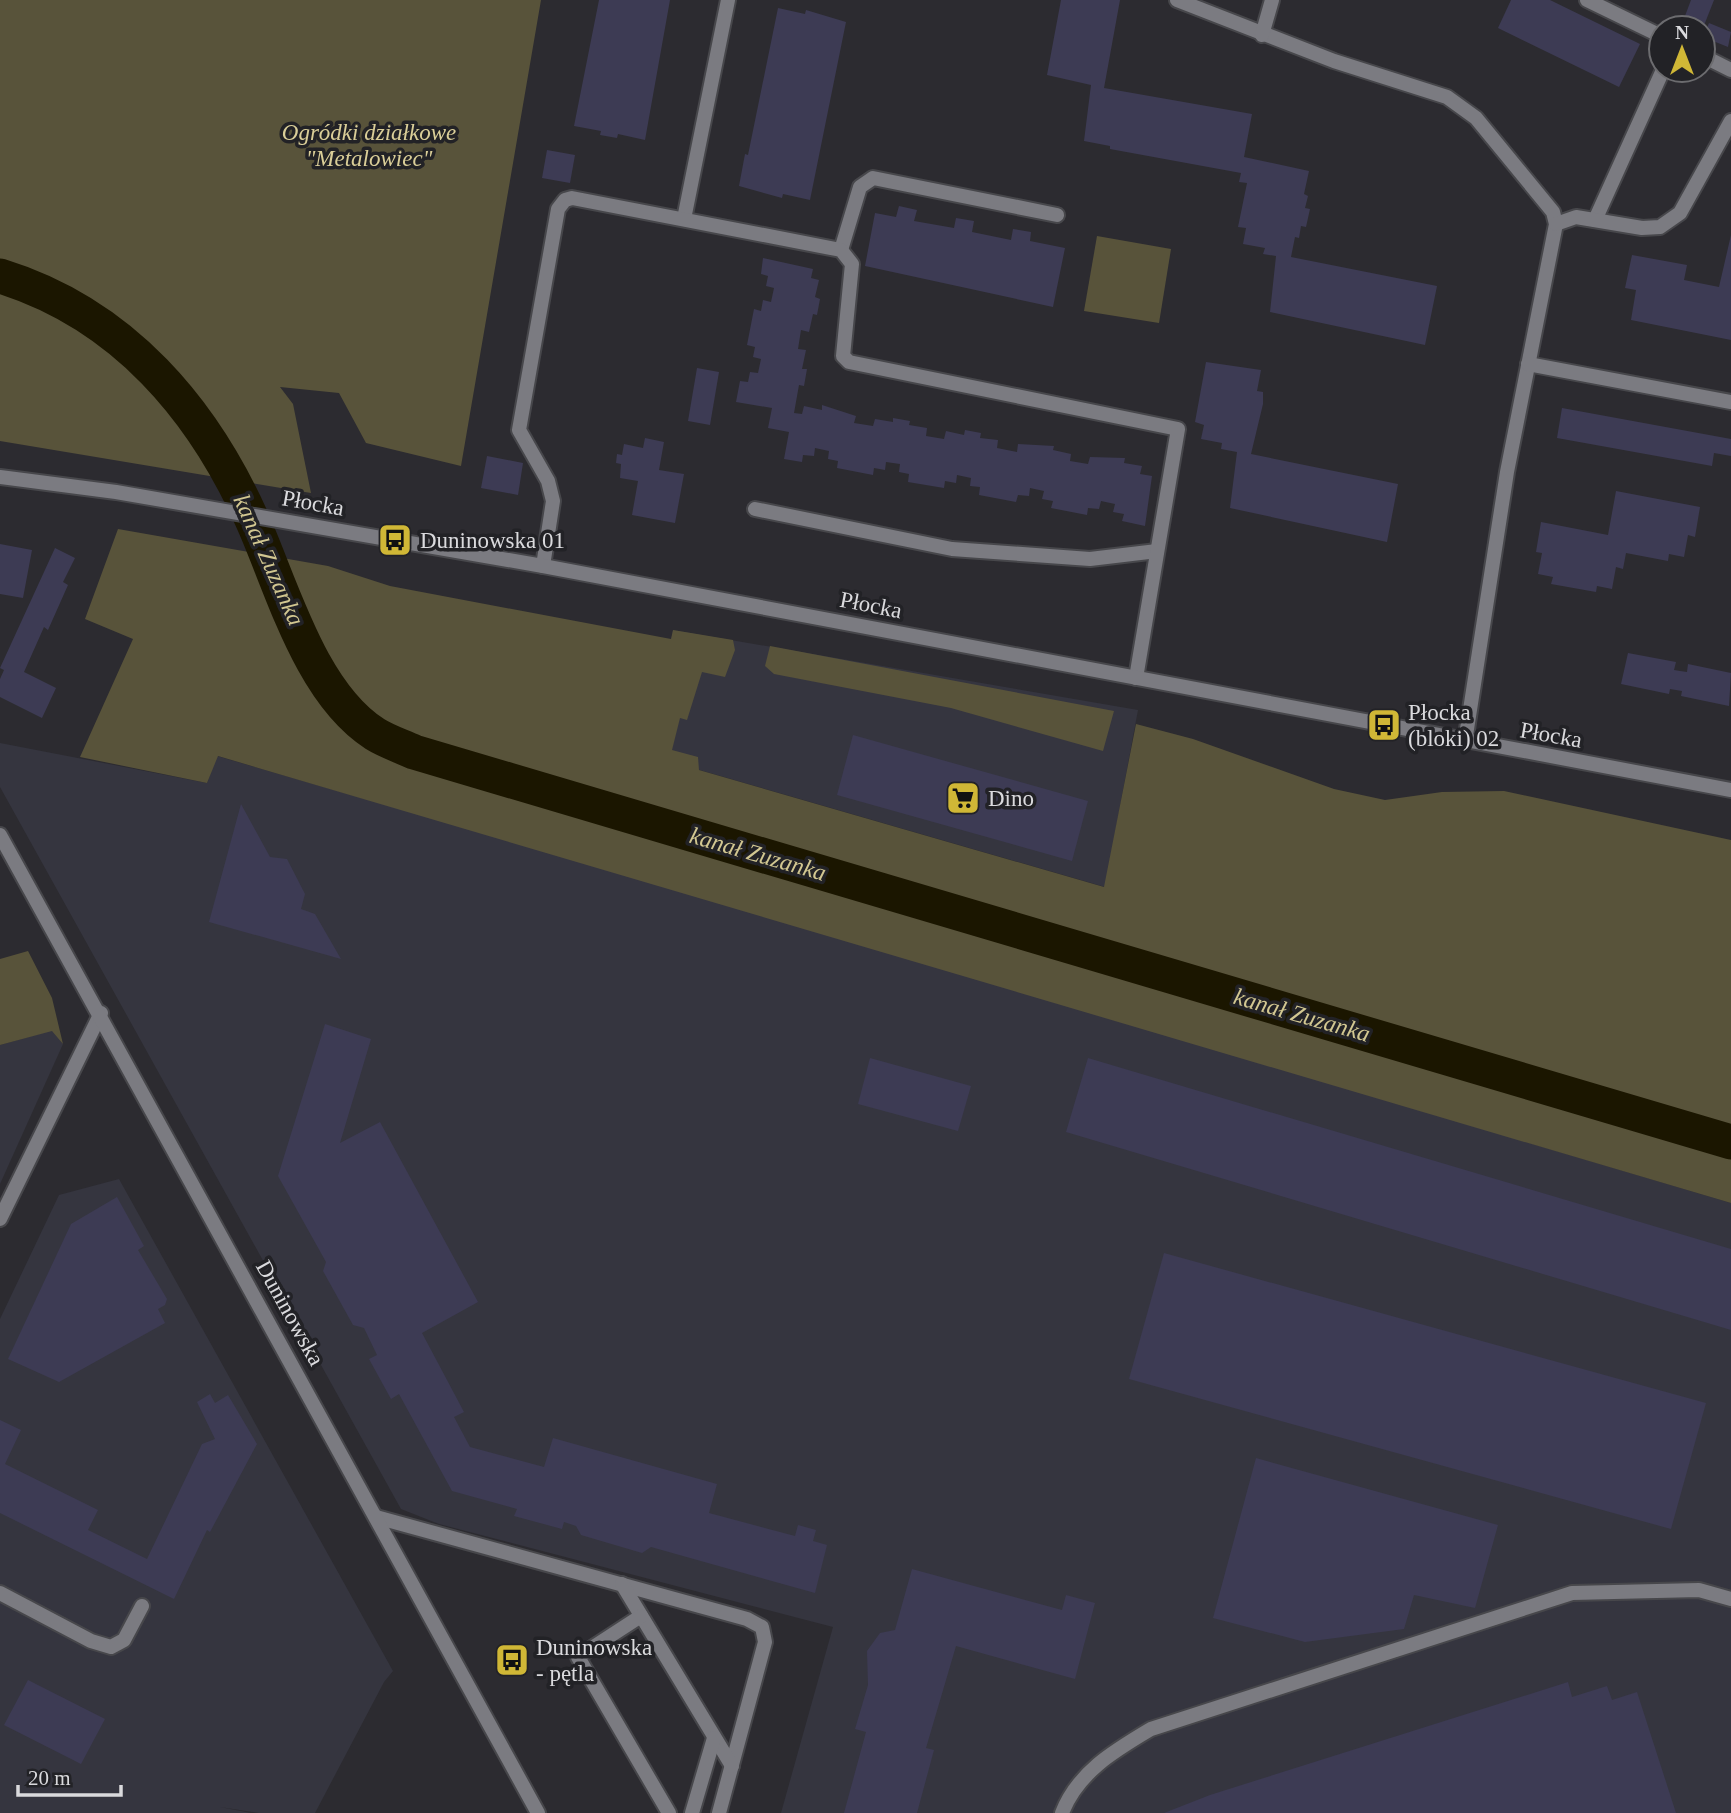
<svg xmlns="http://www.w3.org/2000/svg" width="1731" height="1813" viewBox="0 0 1731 1813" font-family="'Times New Roman',serif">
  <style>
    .built { fill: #35353f }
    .green { fill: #58533a }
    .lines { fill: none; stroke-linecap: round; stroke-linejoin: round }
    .canal { stroke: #1b1600; stroke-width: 35 }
    .building { fill: #3d3b54 }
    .service-casing { stroke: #47474b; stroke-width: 18 }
    .minor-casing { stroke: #47474b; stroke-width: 18 }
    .tertiary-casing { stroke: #47474b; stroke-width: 18 }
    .service { stroke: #7b7b81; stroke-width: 14 }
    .minor { stroke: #7b7b81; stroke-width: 14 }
    .tertiary { stroke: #7b7b81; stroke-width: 14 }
    .labels { text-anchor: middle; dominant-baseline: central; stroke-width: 7; stroke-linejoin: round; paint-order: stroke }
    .park-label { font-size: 23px; font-style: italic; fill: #dace98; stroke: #222226 }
    .street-label { font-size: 23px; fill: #dadadd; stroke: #222226 }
    .poi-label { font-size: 23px; fill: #dadadd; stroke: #222226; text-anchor: start }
    .water-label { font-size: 24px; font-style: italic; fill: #d2c791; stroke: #222226 }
  </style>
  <rect width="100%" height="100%" fill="#2c2b30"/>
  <g class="built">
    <polygon points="673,630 1138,710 1105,887 651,756"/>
    <polygon points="0,743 207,783 217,756 725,903 1731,1203 1731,1813 781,1813 833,1627 439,1524 401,1509 0,787"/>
    <polygon points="53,1030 63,1044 0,1184 0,1045"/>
    <polygon points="119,1179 393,1671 384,1682 315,1813 259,1813 220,1807 251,1813 0,1813 0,1319 59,1195"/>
  </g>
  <g class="green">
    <polygon points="0,0 541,0 461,466 366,443 339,393 280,387 293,404 311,493 0,441"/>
    <polygon points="1097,236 1171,249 1159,323 1084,311"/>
    <polygon points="118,529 328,566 390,586 671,639 673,630 733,640 735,650 725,677 702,672 687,720 680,718 672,750 698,757 699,770 1104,887 1136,724 1193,739 1334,789 1385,800 1442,792 1504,791 1731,840 1731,1203 218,756 207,783 80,757 133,639 85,619"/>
    <polygon points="770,646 1114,711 1103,751 951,708 774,674 765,666"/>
    <polygon points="28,951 52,998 63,1044 52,1031 0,1045 0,959"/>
  </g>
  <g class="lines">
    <path class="canal" d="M0,276C123,314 204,410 254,524C283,590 311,693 375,734C386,741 401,746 414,752L1731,1142"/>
  </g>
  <g class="building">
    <polygon points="599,0 670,0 645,140 618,134 617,138 600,135 601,131 574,126"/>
    <polygon points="1061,0 1120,0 1104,88 1252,114 1244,157 1309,171 1304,194 1308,196 1305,208 1310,209 1306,227 1301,226 1299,238 1295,237 1291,257 1437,286 1425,345 1270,312 1276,256 1263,254 1265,248 1243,244 1246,228 1238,227 1247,183 1239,182 1241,173 1110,149 1110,146 1084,141 1091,85 1047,75"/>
    <polygon points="1511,0 1550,0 1640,44 1619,87 1498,28"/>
    <polygon points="1691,0 1714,0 1703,28 1682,24"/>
    <polygon points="778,8 805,14 806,10 846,22 810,200 783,194 782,198 739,186 745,154 748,155"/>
    <polygon points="1709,23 1731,32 1728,47 1703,37"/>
    <polygon points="547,150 575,155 570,183 542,178"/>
    <polygon points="899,206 917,210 914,221 954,228 956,218 974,221 972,232 1011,240 1013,229 1031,232 1030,241 1065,248 1053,307 865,266 875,213 896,217"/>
    <polygon points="1731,235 1731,340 1631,320 1636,290 1625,288 1632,255 1687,265 1684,280 1719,287"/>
    <polygon points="763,258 813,269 811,278 819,280 815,297 820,299 817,315 813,314 809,332 801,330 798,349 806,350 802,369 807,369 804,386 799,385 794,413 802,414 804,406 822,410 822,405 856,416 854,423 873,426 875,419 893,422 893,418 910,421 909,425 927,428 926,436 944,439 946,431 964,435 965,430 981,433 980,438 998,440 997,448 1017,452 1018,444 1054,446 1053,450 1071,454 1070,461 1088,464 1090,457 1125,458 1124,463 1142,466 1140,474 1152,476 1145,526 1122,521 1124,514 1113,512 1115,504 1101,501 1099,509 1088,508 1087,515 1051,508 1053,501 1042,499 1044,491 1030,488 1029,496 1018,495 1016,502 979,495 980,487 970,486 971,478 957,475 956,483 945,481 944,488 908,482 909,474 899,472 900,464 886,462 885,470 874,468 873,475 837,468 838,461 828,459 829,451 815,448 814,456 803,455 802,462 784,459 789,432 768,428 772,408 736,402 740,381 748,382 750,372 758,373 761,359 753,357 755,347 747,345 754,309 761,311 763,300 771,302 774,288 766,286 768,276 761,274"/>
    <polygon points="1206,362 1261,370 1257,391 1263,392 1263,404 1251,454 1398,484 1387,542 1230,508 1237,452 1221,449 1222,443 1201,439 1204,425 1195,422"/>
    <polygon points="697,368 719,372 710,425 688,421"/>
    <polygon points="1562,408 1731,439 1731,456 1714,453 1712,466 1557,438"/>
    <polygon points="645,438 664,442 659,470 684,474 675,523 632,515 638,481 620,478 621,464 616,463 617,454 622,455 624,444 643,448"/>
    <polygon points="487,456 523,463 518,495 481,488"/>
    <polygon points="1616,491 1700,507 1695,537 1688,535 1684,557 1669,554 1668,561 1626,553 1623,569 1616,567 1612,589 1597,586 1596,592 1551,584 1553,577 1538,574 1542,553 1536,552 1541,522 1608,535"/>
    <polygon points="0,544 32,550 23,598 0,594"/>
    <polygon points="55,548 75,558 63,582 68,585 48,630 44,627 24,672 56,688 42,718 0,697 0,679 4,670 0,668"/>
    <polygon points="1628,653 1676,662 1674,670 1680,671 1687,672 1688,664 1731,673 1729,706 1681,696 1682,691 1670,689 1669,694 1621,684"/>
    <polygon points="853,735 1088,801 1072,861 837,795"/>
    <polygon points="241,804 270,857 287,859 305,894 301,909 315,914 341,959 209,922"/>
    <polygon points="325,1024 371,1039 340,1143 380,1122 478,1302 422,1333 464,1412 454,1417 470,1447 544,1467 553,1438 717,1484 709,1513 795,1536 798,1525 816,1530 813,1541 827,1545 815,1593 651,1547 642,1553 581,1535 576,1526 564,1522 562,1529 514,1516 517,1509 452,1491 399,1394 391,1399 369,1359 377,1355 364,1328 353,1325 323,1271 326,1262 278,1176"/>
    <polygon points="870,1058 971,1086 958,1131 858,1104"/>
    <polygon points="1088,1058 1731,1249 1731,1330 1066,1132"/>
    <polygon points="117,1197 144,1246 138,1250 167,1299 165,1305 158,1309 165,1323 59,1382 8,1359 71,1224"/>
    <polygon points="1164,1253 1706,1403 1671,1529 1129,1379"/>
    <polygon points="210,1394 215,1403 228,1395 257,1444 210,1532 207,1530 174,1599 0,1513 0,1420 21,1430 5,1464 98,1510 88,1530 147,1559 202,1444 215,1439 197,1402"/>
    <polygon points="1256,1458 1498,1525 1475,1608 1414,1595 1404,1629 1305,1642 1213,1618"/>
    <polygon points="912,1569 1062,1610 1066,1595 1095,1603 1075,1679 956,1646 926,1748 934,1750 917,1813 844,1813 866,1732 855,1729 868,1685 867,1651 880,1633 895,1630"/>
    <polygon points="28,1680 105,1719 81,1764 4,1725"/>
    <polygon points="1568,1682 1572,1697 1607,1686 1612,1700 1637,1692 1676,1813 1164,1813 1210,1795"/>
  </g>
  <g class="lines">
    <defs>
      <g id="service">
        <polyline points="1177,0 1334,61 1447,97 1476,118 1553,212 1556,224 1507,472 1465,742"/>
        <polyline points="1587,0 1661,36"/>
        <polyline points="1262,35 1272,0"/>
        <polyline points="1703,56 1731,70"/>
        <polyline points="684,219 728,0"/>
        <polyline points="1595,220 1663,70"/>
        <polyline points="1556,224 1576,217 1642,228 1660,227 1680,213 1731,121"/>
        <polyline points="841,250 860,187 873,178 1057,215"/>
        <polyline points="1528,364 1731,402"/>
        <polyline points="755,509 952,549 1090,559 1157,551"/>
        <polyline points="543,566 553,501 548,481 519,430 558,209 565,200 572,198 841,250 852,264 843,356 849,362 1178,429 1136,678"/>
        <polyline points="0,1219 101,1013"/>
        <polyline points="376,1517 747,1619 762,1627 765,1642 719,1813"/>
        <polyline points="622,1584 732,1766"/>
        <polyline points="0,1593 91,1641 111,1647 124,1640 142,1606"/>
        <polyline points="641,1616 578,1657 669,1813"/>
        <polyline points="692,1813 714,1738"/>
        <path d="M1062,1813C1078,1772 1114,1751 1151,1729L1572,1593L1699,1590L1731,1599"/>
      </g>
      <polyline id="minor" points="0,835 538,1813"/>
      <polyline id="tertiary" points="0,477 116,492 543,566 1731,790"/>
    </defs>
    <use href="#service" class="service-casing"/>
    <use href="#minor" class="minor-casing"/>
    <use href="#tertiary" class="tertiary-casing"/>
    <use href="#service" class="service"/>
    <use href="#minor" class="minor"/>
    <use href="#tertiary" class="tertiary"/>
  </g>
  <defs>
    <symbol id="bus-square" viewBox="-11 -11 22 22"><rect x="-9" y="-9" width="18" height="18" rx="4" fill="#d0b736" stroke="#222226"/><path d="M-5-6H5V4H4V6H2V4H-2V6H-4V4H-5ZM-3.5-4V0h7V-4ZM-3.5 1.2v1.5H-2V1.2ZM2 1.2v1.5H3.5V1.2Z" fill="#111"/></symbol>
    <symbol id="supermarket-square" viewBox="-11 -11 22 22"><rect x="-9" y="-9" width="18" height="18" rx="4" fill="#d0b736" stroke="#222226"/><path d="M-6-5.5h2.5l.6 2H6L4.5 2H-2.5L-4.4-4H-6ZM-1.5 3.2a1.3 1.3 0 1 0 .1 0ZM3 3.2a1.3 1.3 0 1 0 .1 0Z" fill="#111"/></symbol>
  </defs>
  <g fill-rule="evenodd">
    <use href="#bus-square" x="376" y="521" width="38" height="38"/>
    <use href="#bus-square" x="1365" y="706" width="38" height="38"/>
    <use href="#supermarket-square" x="944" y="779" width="38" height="38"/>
    <use href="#bus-square" x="493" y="1641" width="38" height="38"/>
  </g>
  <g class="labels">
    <g class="park-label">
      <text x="369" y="132">Ogródki działkowe<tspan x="369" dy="26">"Metalowiec"</tspan></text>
    </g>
    <g class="street-label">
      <text transform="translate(313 503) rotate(10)">Płocka</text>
      <text transform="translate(871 605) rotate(11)">Płocka</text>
      <text transform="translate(1551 735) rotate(10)">Płocka</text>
      <text transform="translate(290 1313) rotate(61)">Duninowska</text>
    </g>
    <g class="poi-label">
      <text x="420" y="540">Duninowska 01</text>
      <text x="1408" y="712">Płocka<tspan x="1408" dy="26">(bloki) 02</tspan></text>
      <text x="988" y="798">Dino</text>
      <text x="536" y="1647">Duninowska<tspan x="536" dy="26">- pętla</tspan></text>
    </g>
    <g class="water-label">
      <text transform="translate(269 560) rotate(66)">kanał Zuzanka</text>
      <text transform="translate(758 854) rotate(16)">kanał Zuzanka</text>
      <text transform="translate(1302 1015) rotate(16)">kanał Zuzanka</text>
    </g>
  </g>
  <g transform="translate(1682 49)"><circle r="33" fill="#222226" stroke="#6c6c6f" stroke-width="2"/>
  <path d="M0-5L12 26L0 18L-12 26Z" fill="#d0b736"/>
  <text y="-10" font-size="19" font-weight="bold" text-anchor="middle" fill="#dadadd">N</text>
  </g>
  <path d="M18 1785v10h103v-10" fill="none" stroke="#dadadd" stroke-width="3.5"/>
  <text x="28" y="1785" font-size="21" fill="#dadadd" stroke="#222226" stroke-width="5" paint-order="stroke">20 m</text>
</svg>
